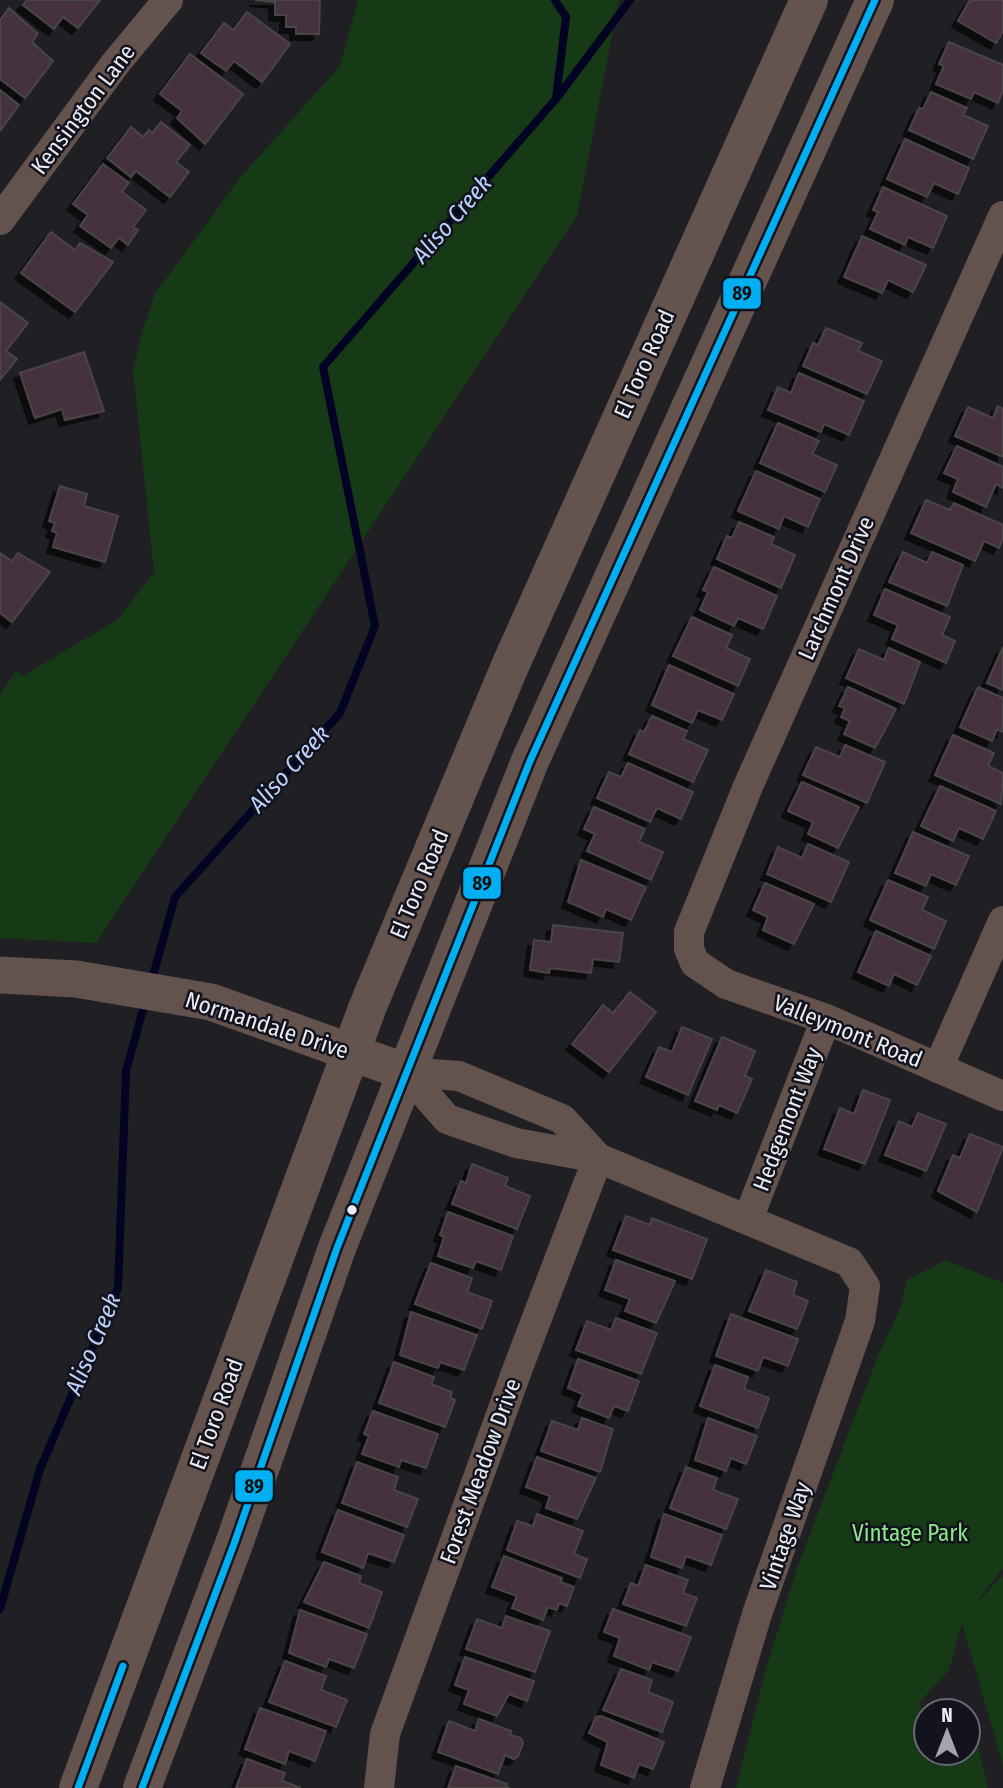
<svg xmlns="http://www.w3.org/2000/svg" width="1003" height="1788" viewBox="0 0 1003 1788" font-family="'Fira Sans Condensed',sans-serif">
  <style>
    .green { fill: #163a16 }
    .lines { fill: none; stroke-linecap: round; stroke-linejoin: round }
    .stream { stroke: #030423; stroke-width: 8 }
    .building { fill: #44323e; stroke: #484448; stroke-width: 2; filter: url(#shadow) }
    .minor { stroke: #64534d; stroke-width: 30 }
    .tertiary { stroke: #64534d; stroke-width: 37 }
    .primary { stroke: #65544e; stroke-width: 38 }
    .bus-1-casing { stroke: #13131d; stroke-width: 12 }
    .bus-1 { stroke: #00aff2; stroke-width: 7 }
    .bus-dot { fill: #ebebf3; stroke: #13131d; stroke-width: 2.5 }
    .labels { text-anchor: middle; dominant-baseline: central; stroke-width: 5; stroke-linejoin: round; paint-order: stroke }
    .street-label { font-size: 23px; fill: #ebebf3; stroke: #13131d }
    .park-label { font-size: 23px; fill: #8be886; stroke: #13131d }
    .water-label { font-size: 24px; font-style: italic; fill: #bbd2fc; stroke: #13131d }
    .line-badge { stroke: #13131d; stroke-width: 2.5 }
    .pale-badge-label { font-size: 19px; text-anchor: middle; font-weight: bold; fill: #111 }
  </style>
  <defs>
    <filter id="shadow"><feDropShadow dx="-6" dy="6" stdDeviation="0" flood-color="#0009"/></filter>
  </defs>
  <rect width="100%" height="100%" fill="#1f1f24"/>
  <g class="green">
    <polygon points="358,0 619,0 577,216 96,943 0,938 0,695 16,671 23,676 117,620 154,572 133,371 142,332 155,294 239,179 340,66"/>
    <polygon points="945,1260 1003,1283 1003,1568 971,1609 1003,1575 1003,1766 962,1623 949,1670 919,1703 926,1714 926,1753 968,1753 968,1726 973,1727 988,1788 736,1788 766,1669 797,1568 879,1353 901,1307 907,1280"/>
  </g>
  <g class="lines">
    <g class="stream">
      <polyline points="555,0 566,17 556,98"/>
      <polyline points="151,983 175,897 340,713 375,626 323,367 556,99 630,0"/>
      <polyline points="0,1609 40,1469 118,1288 126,1071 146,999"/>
    </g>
  </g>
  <g class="building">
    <polygon points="27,0 100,0 78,28 63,17 54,29 23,5"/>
    <polygon points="255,0 320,0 319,34 296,34 296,27 286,27 286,15 275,15 275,2"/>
    <polygon points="970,0 1003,0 1003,31 996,43 958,21"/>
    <polygon points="9,8 38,34 32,42 53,61 25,98 0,79 0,20"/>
    <polygon points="247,12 290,44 262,82 234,61 226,71 201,53 224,23 233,30"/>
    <polygon points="949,42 1003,65 1003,90 998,103 974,92 971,99 936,84 944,66 939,64"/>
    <polygon points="190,54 243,94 205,144 177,118 182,111 160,94"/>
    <polygon points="0,90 19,105 0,131"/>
    <polygon points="931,92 967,108 963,115 988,126 973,159 909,130 919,108 923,109"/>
    <polygon points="161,122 190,145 176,162 189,172 170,197 136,171 131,177 107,158 131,127 143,137 149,130 152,133"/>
    <polygon points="905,139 969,168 958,194 934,183 927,197 887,179"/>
    <polygon points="103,164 129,183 122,192 146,210 133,227 138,230 128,245 119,238 111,248 80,226 88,215 73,204"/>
    <polygon points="883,187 947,216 933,248 908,237 905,245 870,229 878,212 873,210"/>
    <polygon points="51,232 75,250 80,243 113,262 75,312 21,273"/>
    <polygon points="862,236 926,265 913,292 888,280 882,293 844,277"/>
    <polygon points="0,302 28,323 6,351 17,359 0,380"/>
    <polygon points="826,328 862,343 858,351 882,361 867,394 803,366 813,343 818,345"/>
    <polygon points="84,352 104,411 65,420 62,409 35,418 20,373"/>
    <polygon points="799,373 864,401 849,435 824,424 821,432 768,410 778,387 791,393"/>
    <polygon points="998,406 1003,409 1003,457 955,436 968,407 993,418"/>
    <polygon points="778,423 819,441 812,454 837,465 825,492 760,463"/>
    <polygon points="957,446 1003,467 1003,488 996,484 986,507 953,492 958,479 944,473"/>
    <polygon points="756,471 820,499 808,527 784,516 779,529 738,511"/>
    <polygon points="60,486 87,494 84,506 118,516 105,562 53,547 57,533 52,531 55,523 49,521"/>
    <polygon points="926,500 950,510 954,503 1003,525 1003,538 999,548 984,541 975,561 911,533"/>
    <polygon points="739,522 774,537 771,544 795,555 781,588 717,559 727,536 732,538"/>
    <polygon points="903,552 927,563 932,552 963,565 947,606 889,582"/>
    <polygon points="0,553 12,561 18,553 50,572 12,622 0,613"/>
    <polygon points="714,567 777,596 763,629 738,618 734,626 700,610 708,592 703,590"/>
    <polygon points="885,589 950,617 942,635 955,641 946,663 892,639 898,625 874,615"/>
    <polygon points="692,617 732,635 726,648 750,659 738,686 673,656"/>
    <polygon points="1003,647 1003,690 987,683"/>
    <polygon points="889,648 920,662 904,704 846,678 859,649 884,660"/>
    <polygon points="669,665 734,694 722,720 698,710 692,723 652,705"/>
    <polygon points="848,687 896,709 875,748 844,734 850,721 841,717 845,708 839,706"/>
    <polygon points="978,687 1003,698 1003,732 997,729 992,741 960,727"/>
    <polygon points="652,716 687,731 683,739 708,750 693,782 629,754 640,730 644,732"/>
    <polygon points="953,735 994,753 988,766 1003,773 1001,804 935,775"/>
    <polygon points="845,745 885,762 867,803 803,775 816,747 840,757"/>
    <polygon points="628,763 693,792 681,819 657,808 650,822 597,798 609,772 621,777"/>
    <polygon points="802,782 859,807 838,848 808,834 813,822 788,811"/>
    <polygon points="940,786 996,811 983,839 959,828 953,841 921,826"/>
    <polygon points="594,807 645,829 639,842 663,852 651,880 587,851 595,834 584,829"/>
    <polygon points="913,832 969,856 956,885 931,874 926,886 895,873"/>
    <polygon points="808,844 849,862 831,902 767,874 778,847 802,858"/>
    <polygon points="581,860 646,887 631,920 606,909 603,917 568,902"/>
    <polygon points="888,880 928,897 922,910 946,921 934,949 870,920"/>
    <polygon points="765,883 814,904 794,944 763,930 768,917 753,910"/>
    <polygon points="553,925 623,933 619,962 593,959 591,973 550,968 549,973 530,970 534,940 551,942"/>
    <polygon points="876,931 931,956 917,985 894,974 889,986 858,972"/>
    <polygon points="630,992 656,1012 609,1072 572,1044 603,1005 613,1013"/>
    <polygon points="682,1027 712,1039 688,1095 646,1077 659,1047 672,1052"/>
    <polygon points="722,1037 755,1051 745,1076 752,1079 737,1113 719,1105 717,1110 695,1101"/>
    <polygon points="863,1090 890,1100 865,1164 824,1149 840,1108 854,1114"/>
    <polygon points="918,1113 946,1124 926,1171 885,1155 899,1121 912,1127"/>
    <polygon points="970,1134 1003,1147 977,1212 938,1191 953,1155 960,1158"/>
    <polygon points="472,1164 508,1178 505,1186 530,1196 517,1229 452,1204 461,1181 466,1183"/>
    <polygon points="448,1212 513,1236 501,1270 476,1261 473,1268 438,1256 444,1237 440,1235"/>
    <polygon points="626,1216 650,1225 652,1218 707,1239 692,1279 613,1250"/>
    <polygon points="616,1260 675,1281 656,1323 625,1311 630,1299 605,1290"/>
    <polygon points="431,1263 472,1278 467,1292 492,1301 482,1329 415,1304"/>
    <polygon points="766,1270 797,1282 793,1295 808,1301 797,1329 749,1311"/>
    <polygon points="411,1312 477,1335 464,1370 440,1362 438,1368 400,1355"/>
    <polygon points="731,1314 798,1339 788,1366 763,1357 758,1371 716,1356"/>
    <polygon points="616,1318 657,1333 641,1374 576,1350 587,1321 611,1330"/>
    <polygon points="578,1359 639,1381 628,1411 614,1406 609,1418 578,1406 583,1394 568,1388"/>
    <polygon points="394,1362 434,1377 431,1384 452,1392 450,1398 455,1400 445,1427 379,1403"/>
    <polygon points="715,1365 748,1377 744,1389 769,1398 758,1428 700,1406"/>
    <polygon points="373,1411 438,1434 426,1468 401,1460 399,1467 362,1454 369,1436 364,1434"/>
    <polygon points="582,1418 613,1429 600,1472 541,1451 552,1421 578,1430"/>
    <polygon points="708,1418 757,1436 746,1464 731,1458 726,1471 695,1460"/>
    <polygon points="537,1457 596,1478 577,1519 546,1508 550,1496 526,1487"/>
    <polygon points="357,1462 398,1477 394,1490 418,1499 407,1527 342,1503"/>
    <polygon points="686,1467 717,1478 713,1490 738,1499 726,1529 670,1508"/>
    <polygon points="338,1510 404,1535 394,1562 368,1553 363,1568 322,1552"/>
    <polygon points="537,1514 583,1531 574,1554 587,1559 580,1578 507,1550 517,1521 533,1526"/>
    <polygon points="664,1514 722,1535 711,1565 686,1556 682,1568 651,1557"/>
    <polygon points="504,1556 562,1578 560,1582 574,1587 567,1606 559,1603 557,1610 548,1607 543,1620 512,1608 517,1596 492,1587"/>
    <polygon points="324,1562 361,1576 359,1583 382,1592 369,1628 304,1602"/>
    <polygon points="646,1565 688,1580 683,1593 697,1598 686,1626 623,1604 631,1583 638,1586"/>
    <polygon points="613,1609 691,1637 678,1671 652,1662 649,1670 614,1656 620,1638 604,1632"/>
    <polygon points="300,1610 367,1634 354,1668 329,1659 326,1667 289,1653"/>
    <polygon points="506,1616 550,1631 535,1672 466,1649 477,1619 502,1628"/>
    <polygon points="465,1657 534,1681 527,1701 509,1694 497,1716 464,1704 469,1690 455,1685"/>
    <polygon points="285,1661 326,1676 321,1690 347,1700 336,1727 269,1702"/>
    <polygon points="621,1669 652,1680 648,1692 673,1702 662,1732 603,1710"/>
    <polygon points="260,1708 326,1731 315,1761 289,1751 285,1764 245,1749"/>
    <polygon points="601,1716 664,1742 653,1769 639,1764 634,1778 601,1765 608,1742 589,1733 596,1717"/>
    <polygon points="479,1719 511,1731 510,1735 521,1738 523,1743 518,1756 514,1759 505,1755 498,1774 438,1752 449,1721 475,1731"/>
    <polygon points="247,1759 285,1773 282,1781 301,1788 236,1788"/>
    <polygon points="456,1766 507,1784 506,1787 510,1788 448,1788"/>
  </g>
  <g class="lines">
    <g class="minor">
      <polyline points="1003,216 749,784 689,932 689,949 695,963 726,984 826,1019 1003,1096"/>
      <polyline points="0,220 115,64 168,0"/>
      <polyline points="938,1068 1003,921"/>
      <polyline points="406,1072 447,1119 516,1143 598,1158 849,1262 865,1286 860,1321 757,1614 705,1788"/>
      <polyline points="406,1072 459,1076 562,1119 598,1158"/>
      <polyline points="748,1219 826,1019"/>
      <polyline points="379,1788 385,1734 519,1365 598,1158"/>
    </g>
    <polyline class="tertiary" points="0,975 76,979 211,1002 406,1072"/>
    <g class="primary">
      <polyline points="78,1788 368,1006 510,666 809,0"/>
      <polyline points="142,1788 234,1544 337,1248 530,761 875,0"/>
    </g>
    <defs>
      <g id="bus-1">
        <polyline points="78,1788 123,1666"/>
        <polyline points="142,1788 234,1544 337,1248 530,761 875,0"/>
      </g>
    </defs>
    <use href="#bus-1" class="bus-1-casing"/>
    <use href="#bus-1" class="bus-1"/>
  </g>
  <circle class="bus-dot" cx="352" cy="1210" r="6"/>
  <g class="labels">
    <g class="street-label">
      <text transform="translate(83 109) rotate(-53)">Kensington Lane</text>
      <text transform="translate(644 364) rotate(-66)">El Toro Road</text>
      <text transform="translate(836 588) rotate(-66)">Larchmont Drive</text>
      <text transform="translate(419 884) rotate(-67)">El Toro Road</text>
      <text transform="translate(267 1025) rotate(18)">Normandale Drive</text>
      <text transform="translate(848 1031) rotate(22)">Valleymont Road</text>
      <text transform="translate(787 1119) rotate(-69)">Hedgemont Way</text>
      <text transform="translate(216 1414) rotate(-70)">El Toro Road</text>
      <text transform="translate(480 1471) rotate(-70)">Forest Meadow Drive</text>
      <text transform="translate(785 1536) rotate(-71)">Vintage Way</text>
    </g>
    <g class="park-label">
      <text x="910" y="1533">Vintage Park</text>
    </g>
    <g class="water-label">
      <text transform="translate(452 219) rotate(-49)">Aliso Creek</text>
      <text transform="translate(289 769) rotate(-48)">Aliso Creek</text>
      <text transform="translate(93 1344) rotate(-67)">Aliso Creek</text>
    </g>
  </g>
  <g class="line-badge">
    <rect x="722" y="277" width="40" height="33" rx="7" fill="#00aff2"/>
    <rect x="462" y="866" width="40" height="34" rx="7" fill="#00aff2"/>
    <rect x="234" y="1469" width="40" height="34" rx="7" fill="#00aff2"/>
  </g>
  <g class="pale-badge-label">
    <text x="742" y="300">89</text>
    <text x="482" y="890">89</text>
    <text x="254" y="1493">89</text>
  </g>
  <g transform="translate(947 1732)"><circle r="33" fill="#13131d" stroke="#696973" stroke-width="2"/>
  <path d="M0-5L12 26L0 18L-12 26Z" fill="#a4a4ab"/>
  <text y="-10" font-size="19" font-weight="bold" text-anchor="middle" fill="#ebebf3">N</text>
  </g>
</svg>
